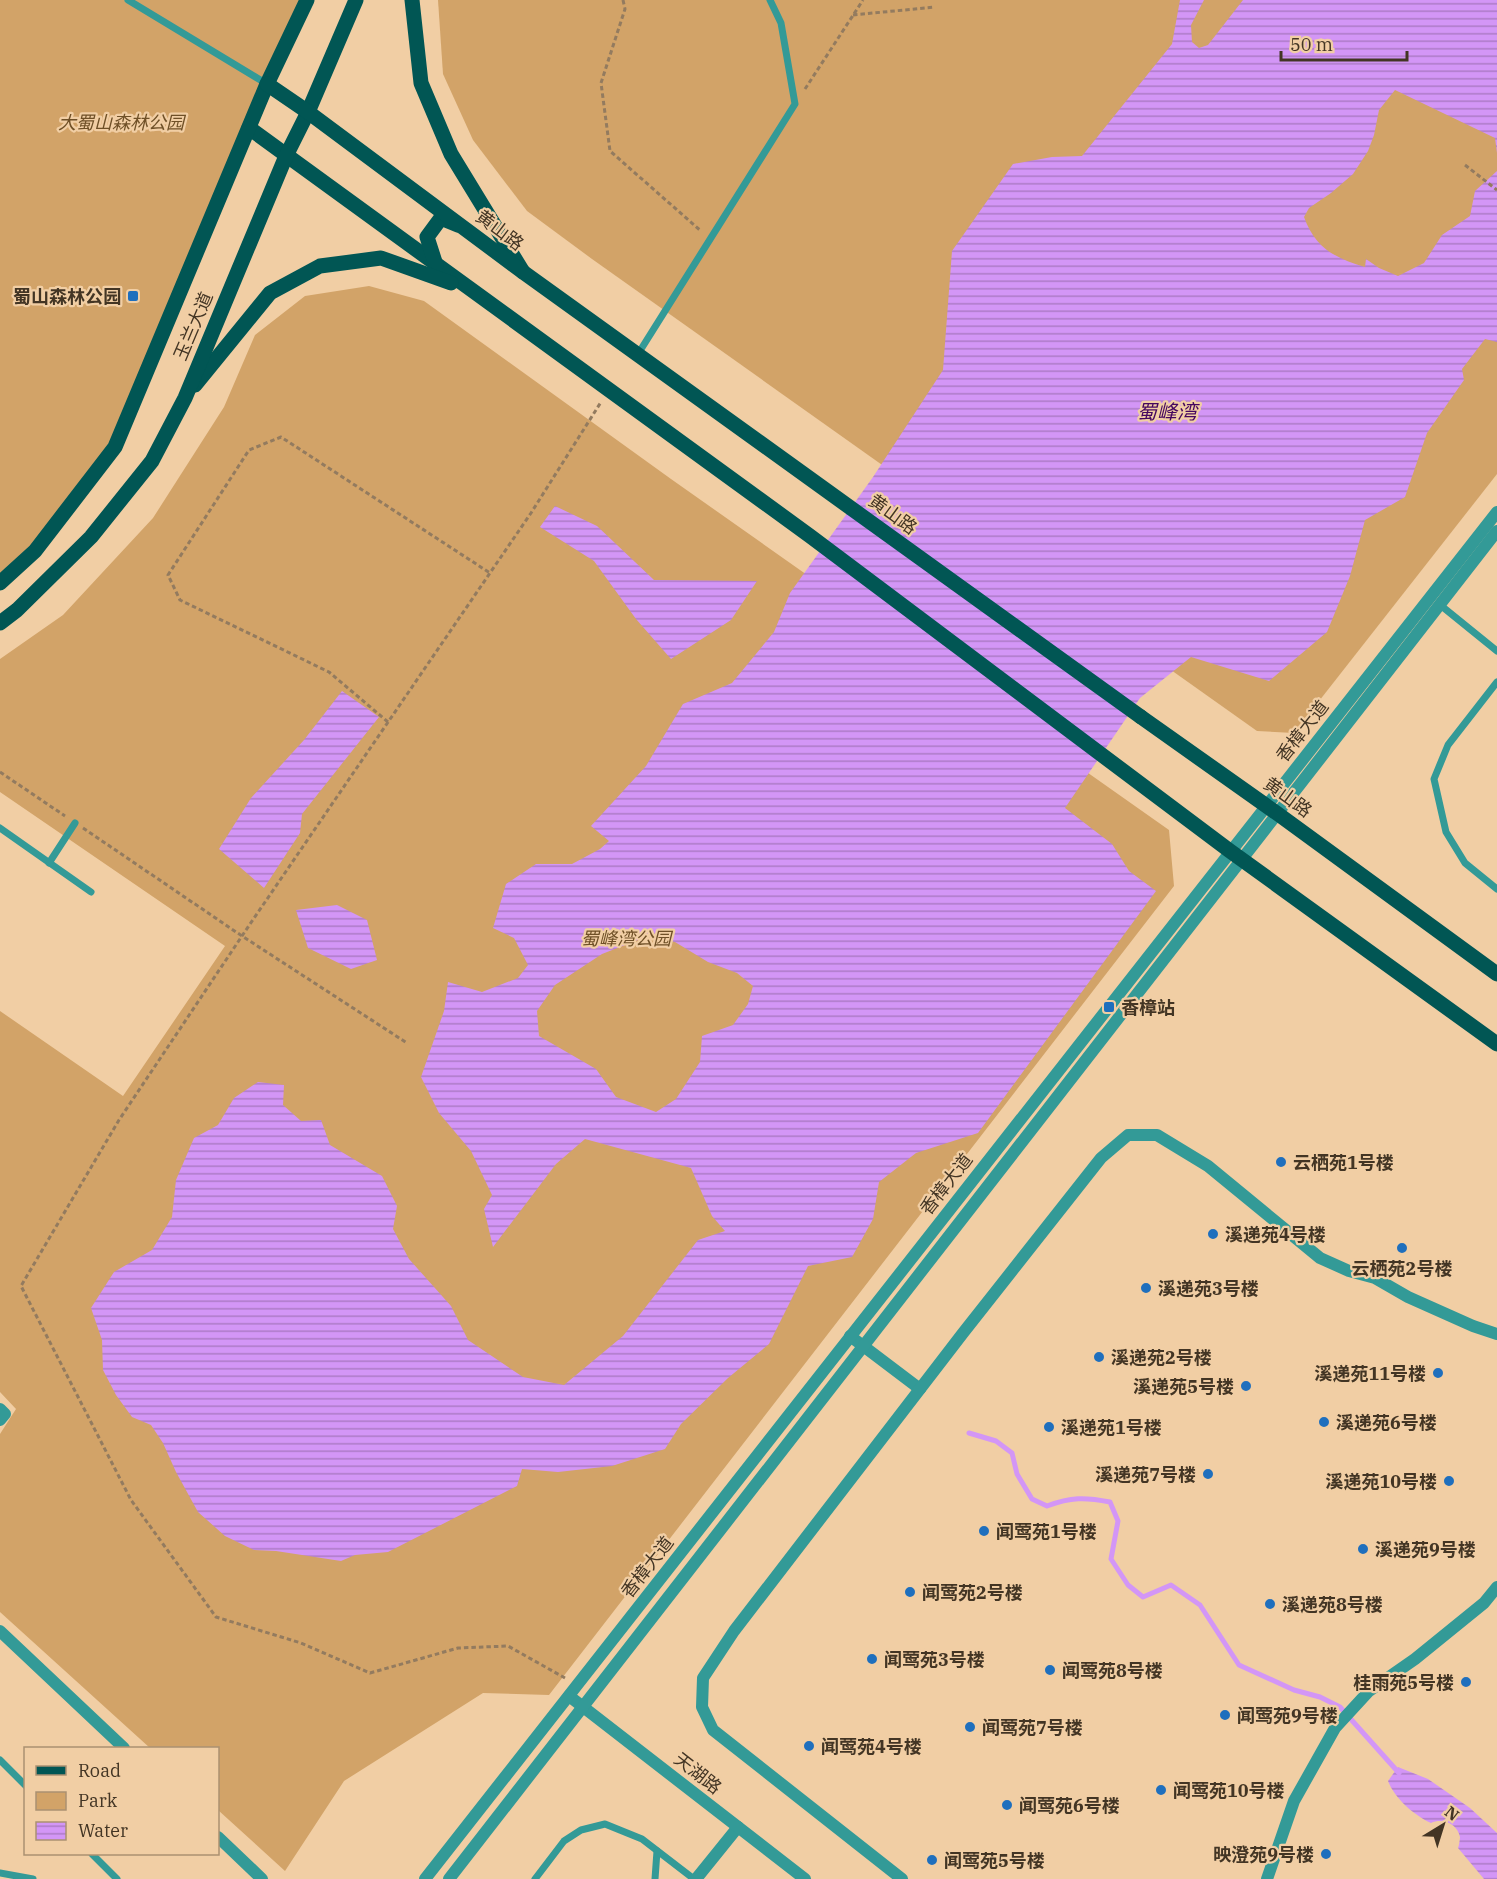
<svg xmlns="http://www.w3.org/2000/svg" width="1497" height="1879" viewBox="0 0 1497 1879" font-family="'IBM Plex Serif','Noto Sans SC',serif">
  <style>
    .green { fill: #d2a368 }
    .water { fill: url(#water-rules); fill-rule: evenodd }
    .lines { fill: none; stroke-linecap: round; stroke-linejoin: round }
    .stream { stroke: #d396f6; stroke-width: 5 }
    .path { stroke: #937b5f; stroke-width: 3; stroke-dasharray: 4.5 3; stroke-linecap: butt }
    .service { stroke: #339a97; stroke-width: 7 }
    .minor { stroke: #339a97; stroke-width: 12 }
    .tertiary { stroke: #339a97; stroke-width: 12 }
    .primary { stroke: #015654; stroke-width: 15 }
    .primary-bridge { stroke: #015654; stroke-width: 15 }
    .poi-dot { fill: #1f6fbd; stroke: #f1cea4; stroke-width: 2 }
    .labels { text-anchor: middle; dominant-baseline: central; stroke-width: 4.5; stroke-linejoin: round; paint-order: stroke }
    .park-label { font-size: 18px; font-style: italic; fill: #6f5027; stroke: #f1cea4 }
    .street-label { font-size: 18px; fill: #433524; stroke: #f1cea4 }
    .poi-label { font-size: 18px; font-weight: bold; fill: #433524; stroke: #f1cea4; text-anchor: start }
    .water-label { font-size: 20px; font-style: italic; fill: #45075f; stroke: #f1cea4 }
  </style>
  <defs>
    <pattern id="water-rules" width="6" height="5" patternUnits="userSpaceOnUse" patternTransform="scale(1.5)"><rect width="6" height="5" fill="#d396f6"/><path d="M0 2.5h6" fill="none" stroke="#ad7bc7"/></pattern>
  </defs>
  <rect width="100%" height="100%" fill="#f1cea4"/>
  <g class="green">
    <polygon points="0,0 307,0 115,447 0,583"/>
    <polygon points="438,0 1497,0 1497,474 1294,733 1257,731 592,259 527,211 473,140 443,74"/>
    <polygon points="369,286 424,301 671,479 1169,830 1174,886 549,1695 483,1693 344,1781 285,1871 218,1810 218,1748 150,1748 0,1612 0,1434 16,1409 0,1392 0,1011 123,1096 225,946 0,792 0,659 63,615 153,518 224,407 255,335 305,296"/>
  </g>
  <g class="water">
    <path d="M1180,0H1204L1191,25L1192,42L1199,48L1208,45L1243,0H1497V153L1495,138L1395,90L1379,110L1374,135L1368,151L1353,174L1331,193L1309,208L1304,217C1315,248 1335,258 1365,267L1366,259L1379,268L1398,276L1424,263L1442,235L1470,216L1475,191L1497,171V342L1485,339L1462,369L1464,380L1427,433L1405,497L1365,520L1350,576L1327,632L1269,681L1191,657L1140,698L1065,808L1112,844L1129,871L1156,891L978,1133L916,1153L879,1182L873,1219L852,1257L808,1266L769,1344L728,1378L681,1424L665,1449L612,1466L558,1472L522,1469L517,1486L388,1552L355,1555L341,1561L276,1551L254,1550L225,1536L198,1512L176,1472L163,1443L151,1425L132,1417L116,1395L103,1370L102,1340L91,1308L114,1272L152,1250L172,1217L176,1180L194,1138L218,1125L234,1098L258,1082L284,1085L283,1105L301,1121L321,1120L330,1145L382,1176L397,1206L393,1229L409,1259L451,1306L468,1340L523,1377L564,1385L623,1336L698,1240L725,1231L712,1216L691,1168L585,1139L556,1164L493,1247L484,1209L492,1195L471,1151L439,1113L421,1077L444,1011L448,982L482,992L518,978L528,965L514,938L493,928L506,884L536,864H572L600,849L609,841L591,826L646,766L683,704L732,683L774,632L790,593L873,477L943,370L952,251L1013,164L1052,157L1082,156L1172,44ZM648,936L675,942L708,962L737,973L753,986L748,1004L733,1025L702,1036L700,1062L676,1099L656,1112L616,1097L596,1069L539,1036L537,1011L555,985L602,954Z"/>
    <polygon points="555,506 597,526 654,580 757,581 731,620 671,659 636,619 594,561 540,527"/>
    <polygon points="342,691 379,717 302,814 300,833 264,888 219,849 251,798 304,740"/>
    <polygon points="337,905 367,920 377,960 351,969 308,948 296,910"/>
    <path d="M1398,1767L1428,1779L1470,1808L1497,1833V1879H1484L1458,1848C1459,1847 1460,1838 1460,1837C1457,1823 1442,1818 1431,1823C1414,1815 1395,1799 1388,1781Z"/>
  </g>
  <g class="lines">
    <path class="stream" d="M969,1433L996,1441L1012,1453L1017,1474L1032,1499L1047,1506C1071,1497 1085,1497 1110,1502L1118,1521L1111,1559L1128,1585L1143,1597L1171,1585L1200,1605L1239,1665L1294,1690L1320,1697L1340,1707L1399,1773"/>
    <g class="path">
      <polyline points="623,0 625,9 601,83 610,151 701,231"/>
      <polyline points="853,15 935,7"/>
      <polyline points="805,89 863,0"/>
      <polyline points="1465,165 1497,190"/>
      <polyline points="388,722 329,672 180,600 168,575 249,450 281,437 490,573"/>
      <polyline points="0,772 65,816"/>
      <polyline points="83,828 242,936 407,1043"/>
      <polyline points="565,1678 508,1646 458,1648 370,1673 301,1643 216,1617 131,1500 21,1286 119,1120 250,924 531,513 601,402"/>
    </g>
    <g class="service">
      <polyline points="128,0 267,84"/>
      <polyline points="638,354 795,104 781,23 770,0"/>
      <polyline points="1439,604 1497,651"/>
      <polyline points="1497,682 1448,745 1434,779 1446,832 1465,863 1497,889"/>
      <polyline points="0,828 91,892"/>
      <polyline points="49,863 75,823"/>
      <polyline points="0,1760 26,1786"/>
      <polyline points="92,1854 117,1879"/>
      <polyline points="0,1873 33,1879"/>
      <polyline points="535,1879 564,1841 581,1830 605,1824 642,1839 694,1879"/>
      <polyline points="655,1879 657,1851"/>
    </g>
    <g class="minor">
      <polyline points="850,1336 920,1389"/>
      <polyline points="0,1409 5,1414 0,1420"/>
      <polyline points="0,1631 124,1748"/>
      <polyline points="218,1837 262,1879"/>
      <polyline points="696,1879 738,1827"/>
      <polyline points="902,1879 713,1730 702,1707 703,1678 734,1631 963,1333 1101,1158 1128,1135 1157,1135 1208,1166 1320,1258 1349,1271 1375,1278 1408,1297 1473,1326 1497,1334"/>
      <polyline points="1267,1879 1294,1801 1335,1728 1369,1691 1415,1659 1484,1603 1497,1587"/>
    </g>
    <g class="tertiary">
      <polyline points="569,1696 805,1879"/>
      <polyline points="425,1879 1497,512"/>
      <polyline points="449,1879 1497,531"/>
    </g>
    <g class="primary">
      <polyline points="412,0 421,83 451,154 523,272"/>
      <polyline points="249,128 810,536 1230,851 1497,1044"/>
      <polyline points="436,265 427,237 441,218 458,225"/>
      <polyline points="195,385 270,293 320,266 381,258 451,283"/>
      <polyline points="0,583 35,551 115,447 267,84 307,0"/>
      <polyline points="0,623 17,610 91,537 152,461 185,398 286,156 308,112 356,0"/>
      <polyline points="1141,717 1278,814 1497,974"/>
    </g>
    <polyline class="primary-bridge" points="267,84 308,112 523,272 1141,717"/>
  </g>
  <g class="poi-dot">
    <rect x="127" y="290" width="12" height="12" rx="3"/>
    <rect x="1103" y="1001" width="12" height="12" rx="3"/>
    <circle cx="1281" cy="1162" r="6"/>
    <circle cx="1213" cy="1234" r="6"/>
    <circle cx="1402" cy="1248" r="6"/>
    <circle cx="1146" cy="1288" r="6"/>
    <circle cx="1099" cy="1357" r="6"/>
    <circle cx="1438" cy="1373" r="6"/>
    <circle cx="1246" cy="1386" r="6"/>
    <circle cx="1324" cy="1422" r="6"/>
    <circle cx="1049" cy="1427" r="6"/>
    <circle cx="1208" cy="1474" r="6"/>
    <circle cx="1449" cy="1481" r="6"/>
    <circle cx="984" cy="1531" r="6"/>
    <circle cx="1363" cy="1549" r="6"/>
    <circle cx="910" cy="1592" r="6"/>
    <circle cx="1270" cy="1604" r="6"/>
    <circle cx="872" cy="1659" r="6"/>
    <circle cx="1050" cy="1670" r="6"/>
    <circle cx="1466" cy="1682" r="6"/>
    <circle cx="1225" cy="1715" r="6"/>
    <circle cx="970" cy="1727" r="6"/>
    <circle cx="809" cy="1746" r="6"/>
    <circle cx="1161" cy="1790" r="6"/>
    <circle cx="1007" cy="1805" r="6"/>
    <circle cx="1326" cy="1854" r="6"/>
    <circle cx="932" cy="1860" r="6"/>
  </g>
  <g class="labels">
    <g class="park-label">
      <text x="121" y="122">大蜀山森林公园</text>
      <text x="626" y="938">蜀峰湾公园</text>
    </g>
    <g class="street-label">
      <text transform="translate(500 230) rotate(37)">黄山路</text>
      <text transform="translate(193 326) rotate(-67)">玉兰大道</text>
      <text transform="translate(893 514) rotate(36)">黄山路</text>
      <text transform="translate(1302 731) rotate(-52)">香樟大道</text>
      <text transform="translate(1288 797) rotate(36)">黄山路</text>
      <text transform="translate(946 1184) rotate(-52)">香樟大道</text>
      <text transform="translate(647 1567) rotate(-52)">香樟大道</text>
      <text transform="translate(698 1773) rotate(38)">天湖路</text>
    </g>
    <g class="poi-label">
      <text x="121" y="296" text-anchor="end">蜀山森林公园</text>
      <text x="1121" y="1007">香樟站</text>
      <text x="1293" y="1162">云栖苑1号楼</text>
      <text x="1225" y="1234">溪递苑4号楼</text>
      <text x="1402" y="1268" text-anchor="middle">云栖苑2号楼</text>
      <text x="1158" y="1288">溪递苑3号楼</text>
      <text x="1111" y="1357">溪递苑2号楼</text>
      <text x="1426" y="1373" text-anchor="end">溪递苑11号楼</text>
      <text x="1234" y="1386" text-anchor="end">溪递苑5号楼</text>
      <text x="1336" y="1422">溪递苑6号楼</text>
      <text x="1061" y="1427">溪递苑1号楼</text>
      <text x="1196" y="1474" text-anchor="end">溪递苑7号楼</text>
      <text x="1437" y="1481" text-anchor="end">溪递苑10号楼</text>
      <text x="996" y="1531">闻莺苑1号楼</text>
      <text x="1375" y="1549">溪递苑9号楼</text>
      <text x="922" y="1592">闻莺苑2号楼</text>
      <text x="1282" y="1604">溪递苑8号楼</text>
      <text x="884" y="1659">闻莺苑3号楼</text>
      <text x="1062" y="1670">闻莺苑8号楼</text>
      <text x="1454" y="1682" text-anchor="end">桂雨苑5号楼</text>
      <text x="1237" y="1715">闻莺苑9号楼</text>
      <text x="982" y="1727">闻莺苑7号楼</text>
      <text x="821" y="1746">闻莺苑4号楼</text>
      <text x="1173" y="1790">闻莺苑10号楼</text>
      <text x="1019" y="1805">闻莺苑6号楼</text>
      <text x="1314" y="1854" text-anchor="end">映澄苑9号楼</text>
      <text x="944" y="1860">闻莺苑5号楼</text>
    </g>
    <g class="water-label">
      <text x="1167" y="411">蜀峰湾</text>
    </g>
  </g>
  <rect x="24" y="1747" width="195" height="108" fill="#f1cea4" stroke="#ab9171" stroke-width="1.5"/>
  <rect x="36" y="1766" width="30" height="9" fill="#015654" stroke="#ab9171" stroke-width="1.5"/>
  <text x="78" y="1777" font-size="18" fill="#433524">Road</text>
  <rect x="36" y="1792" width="30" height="18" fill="#d2a368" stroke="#ab9171" stroke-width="1.5"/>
  <text x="78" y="1807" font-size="18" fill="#433524">Park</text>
  <rect x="36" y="1822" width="30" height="18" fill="url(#water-rules)" stroke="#ab9171" stroke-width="1.5"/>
  <text x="78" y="1837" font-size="18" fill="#433524">Water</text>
  <g transform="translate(1443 1825) rotate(38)" stroke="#f1cea4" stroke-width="4.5" paint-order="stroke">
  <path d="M0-4.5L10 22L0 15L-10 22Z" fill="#433524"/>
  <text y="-9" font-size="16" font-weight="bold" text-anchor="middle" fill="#433524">N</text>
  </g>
  <path d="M1281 51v9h126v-9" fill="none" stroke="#433524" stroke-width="3"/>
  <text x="1290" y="51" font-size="18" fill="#433524" stroke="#f1cea4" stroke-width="4.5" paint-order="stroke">50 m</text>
</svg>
